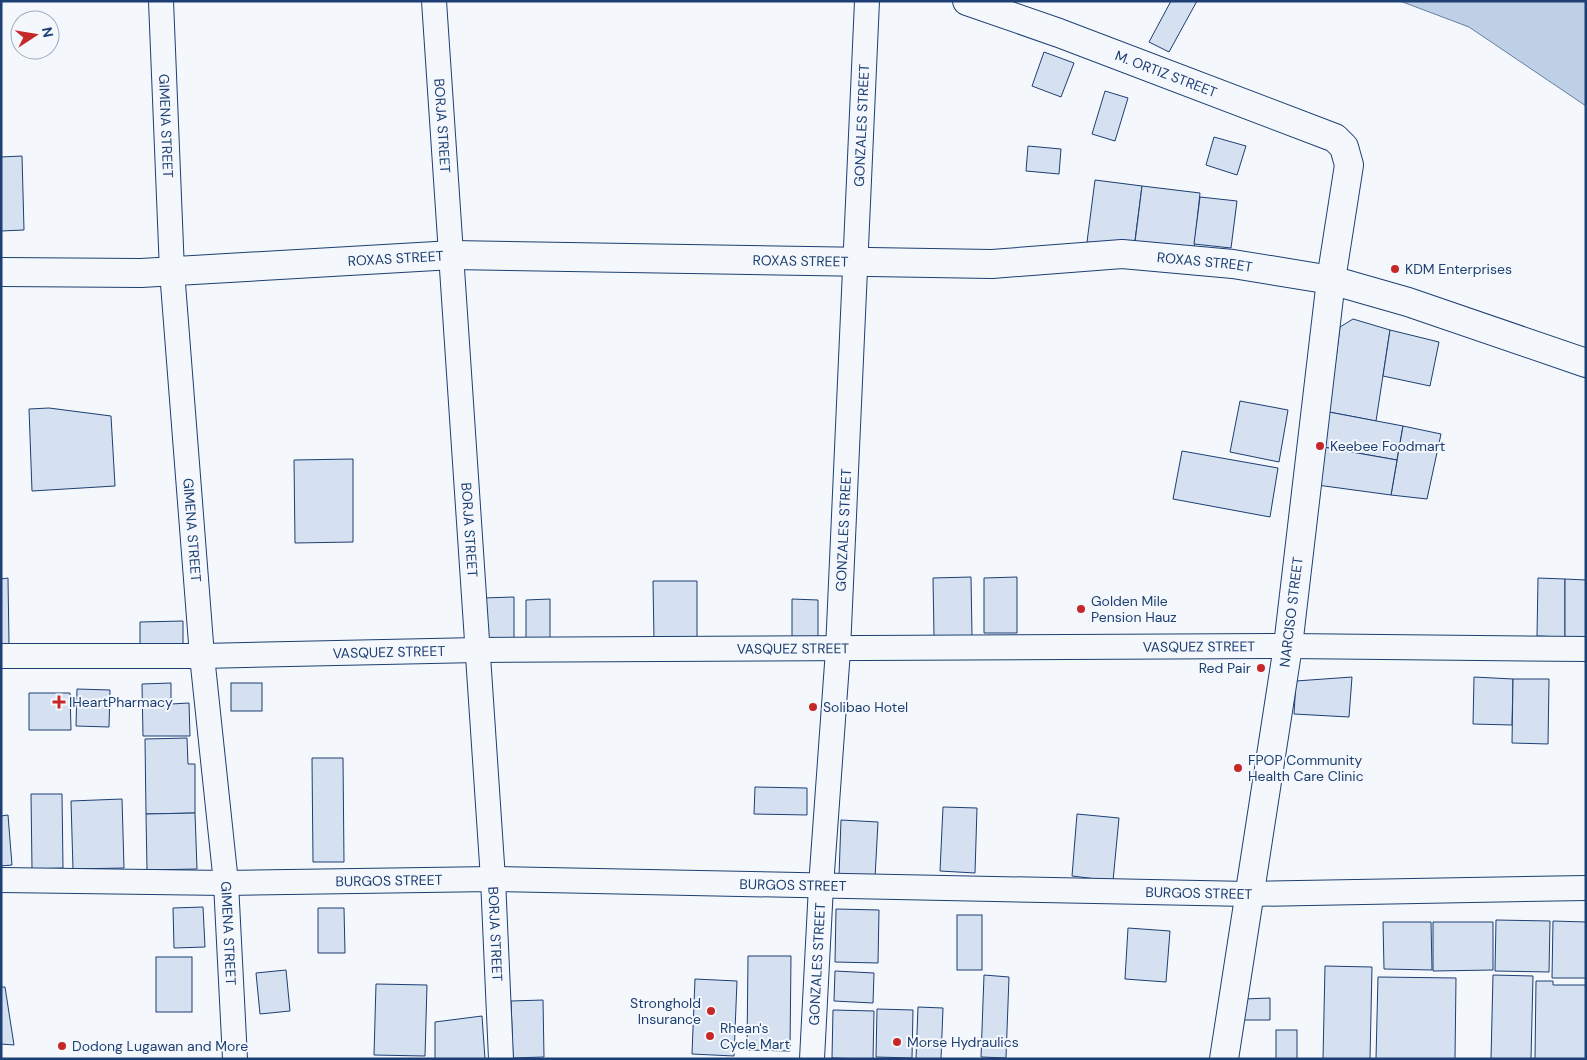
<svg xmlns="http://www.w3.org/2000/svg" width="1587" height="1060" viewBox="0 0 1587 1060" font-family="'DM Sans',sans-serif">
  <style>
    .water { fill: #bed0e5; stroke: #687fa3 }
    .building { fill: #d5e0f0; stroke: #1d3f73 }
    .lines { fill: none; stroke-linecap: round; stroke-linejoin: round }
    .minor-casing { stroke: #1d3f73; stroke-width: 26 }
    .tertiary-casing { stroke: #1d3f73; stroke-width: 30 }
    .minor { stroke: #f4f7fb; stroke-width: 24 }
    .tertiary { stroke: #f4f7fb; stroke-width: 28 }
    .poi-dot { fill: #c62828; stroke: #f4f7fb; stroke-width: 2 }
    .labels { text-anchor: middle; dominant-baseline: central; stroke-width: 4; stroke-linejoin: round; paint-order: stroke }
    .street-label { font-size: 14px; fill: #1d3f73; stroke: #f4f7fb }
    .poi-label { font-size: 14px; fill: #1d3f73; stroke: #f4f7fb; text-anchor: start }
  </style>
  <rect width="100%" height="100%" fill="#f4f7fb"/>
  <polygon class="water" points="1400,1 1586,1 1586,106 1469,27"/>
  <g class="building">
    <polygon points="1171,1 1197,1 1169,52 1149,42"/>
    <polygon points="1044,52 1074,63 1061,97 1032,86"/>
    <polygon points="1105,91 1128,98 1115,141 1092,134"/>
    <polygon points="1214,137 1246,146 1237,175 1206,165"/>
    <polygon points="1028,146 1061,149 1059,174 1026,171"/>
    <polygon points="22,156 24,230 1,231 1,157"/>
    <polygon points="1095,180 1142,186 1134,248 1087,242"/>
    <polygon points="1142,186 1200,193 1194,249 1135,242"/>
    <polygon points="1200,197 1237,201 1231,248 1194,244"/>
    <polygon points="1353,319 1390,330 1376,421 1329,412 1340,327"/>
    <polygon points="1390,330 1439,342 1430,386 1383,376"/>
    <polygon points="1240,401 1288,410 1279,462 1230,452"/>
    <polygon points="49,408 111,416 115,486 32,491 29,409"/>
    <polygon points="1329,412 1403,426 1397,460 1323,447"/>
    <polygon points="1403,426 1441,434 1427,499 1391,495"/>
    <polygon points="1323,447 1397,460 1391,495 1317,485"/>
    <polygon points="1182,451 1278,468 1270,517 1173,499"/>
    <polygon points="353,459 353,542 295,543 294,460"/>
    <polygon points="971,577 972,636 934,636 933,578"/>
    <polygon points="1017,577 1017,633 984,633 984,578"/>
    <polygon points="8,578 9,644 1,644 1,579"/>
    <polygon points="1538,578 1565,579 1565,637 1537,636"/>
    <polygon points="1565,579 1586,580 1586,637 1565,637"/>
    <polygon points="653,581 697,581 697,640 654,640"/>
    <polygon points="514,597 514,641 482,642 482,598"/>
    <polygon points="550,599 550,643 526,643 526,600"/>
    <polygon points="792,599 818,600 818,644 792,644"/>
    <polygon points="183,621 183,647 140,647 140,622"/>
    <polygon points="1352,677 1349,717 1294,714 1296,681"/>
    <polygon points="1474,677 1513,679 1512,725 1473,724"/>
    <polygon points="1513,679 1549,679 1548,744 1512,743"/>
    <polygon points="171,683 171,704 189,703 190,736 143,736 142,684"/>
    <rect x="231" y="683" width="31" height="28"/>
    <polygon points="77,689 110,690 109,727 76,726"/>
    <polygon points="29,693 70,693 71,730 29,730"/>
    <polygon points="187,738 188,764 195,764 195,813 146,814 145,739"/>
    <polygon points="312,758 343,758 344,862 313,862"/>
    <polygon points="755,787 807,788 807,815 754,814"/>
    <polygon points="31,794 62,794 63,868 32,869"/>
    <polygon points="122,799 124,868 73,869 71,801"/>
    <polygon points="943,807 977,808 975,873 940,871"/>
    <polygon points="195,813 197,869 147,870 146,814"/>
    <polygon points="1077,814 1119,818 1113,881 1072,876"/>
    <polygon points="8,815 12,865 1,866 1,816"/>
    <polygon points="841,820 878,822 875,878 839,876"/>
    <polygon points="203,907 205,947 174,948 173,908"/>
    <polygon points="318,908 344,908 345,953 318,953"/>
    <polygon points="836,909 879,910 878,963 835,962"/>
    <rect x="957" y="915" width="25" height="55"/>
    <polygon points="1496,920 1550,921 1549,972 1495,971"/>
    <polygon points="1553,921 1586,922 1586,978 1552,978"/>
    <polygon points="1383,922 1431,922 1432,970 1384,969"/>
    <polygon points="1433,922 1493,922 1493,970 1433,971"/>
    <polygon points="1128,928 1170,931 1166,982 1125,979"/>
    <polygon points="748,956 791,956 790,1051 747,1050"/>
    <rect x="156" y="957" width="36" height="55"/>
    <polygon points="1325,966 1372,967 1370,1059 1323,1059"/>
    <polygon points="286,970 290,1011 260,1014 256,973"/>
    <polygon points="835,971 874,973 873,1003 834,1001"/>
    <polygon points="984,975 1009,977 1006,1058 981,1057"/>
    <polygon points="1493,975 1533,976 1531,1059 1491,1059"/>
    <polygon points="1378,977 1456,978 1455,1059 1376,1059"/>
    <polygon points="695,979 737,981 734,1056 692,1054"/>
    <polygon points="1536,981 1553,981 1553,985 1586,985 1586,1059 1535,1059"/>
    <polygon points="376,984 427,985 425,1056 374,1055"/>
    <polygon points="1,987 5,987 14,1045 1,1044"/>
    <polygon points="1270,998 1270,1020 1244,1020 1244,999"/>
    <polygon points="543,1000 544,1057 513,1058 511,1001"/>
    <polygon points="918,1007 943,1008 941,1059 916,1059"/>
    <polygon points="877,1009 913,1010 912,1058 876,1057"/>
    <polygon points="833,1010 874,1011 873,1059 832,1058"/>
    <polygon points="482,1016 485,1059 435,1059 435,1022"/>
    <rect x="1276" y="1030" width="21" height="29"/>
  </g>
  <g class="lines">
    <defs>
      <g id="minor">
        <path id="s1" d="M161,1L172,271L202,656L226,883L235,1059"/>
        <path id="s2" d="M434,1L493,879L501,1059"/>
        <path id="s3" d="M1,656H202L478,650L1288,646L1586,649"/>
        <path id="s4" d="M1,880L226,883L493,879L1249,894L1586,888"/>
        <path id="s5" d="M812,1059L821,886L838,650L867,1"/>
      </g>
      <g id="tertiary">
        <path id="s6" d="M967,1L1059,33L1335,138L1344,147L1349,165L1331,280L1288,646L1224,1059"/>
        <path id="s7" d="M1,272L141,273L453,255L992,264L1122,254L1233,264L1331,280L1408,302L1586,363"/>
      </g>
    </defs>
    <use href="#minor" class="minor-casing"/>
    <use href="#tertiary" class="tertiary-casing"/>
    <use href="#minor" class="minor"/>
    <use href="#tertiary" class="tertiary"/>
  </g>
  <g class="poi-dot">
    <circle cx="1395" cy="269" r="5"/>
    <circle cx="1320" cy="446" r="5"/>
    <circle cx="1081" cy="609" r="5"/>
    <circle cx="1261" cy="668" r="5"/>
    <path d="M56.5 694.5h5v5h5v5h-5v5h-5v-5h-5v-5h5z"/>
    <circle cx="813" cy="707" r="5"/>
    <circle cx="1238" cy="768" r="5"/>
    <circle cx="711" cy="1011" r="5"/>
    <circle cx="710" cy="1036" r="5"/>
    <circle cx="897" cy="1042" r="5"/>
    <circle cx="62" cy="1046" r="5"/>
  </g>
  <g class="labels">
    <g class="street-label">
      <text stroke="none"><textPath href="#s6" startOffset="212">M. ORTIZ STREET</textPath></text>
      <text stroke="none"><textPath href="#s1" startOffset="125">GIMENA STREET</textPath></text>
      <text stroke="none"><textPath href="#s2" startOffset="125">BORJA STREET</textPath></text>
      <text stroke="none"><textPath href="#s5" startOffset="935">GONZALES STREET</textPath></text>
      <text stroke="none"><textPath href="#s7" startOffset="395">ROXAS STREET</textPath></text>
      <text stroke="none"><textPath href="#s7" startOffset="800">ROXAS STREET</textPath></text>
      <text stroke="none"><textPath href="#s7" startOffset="1205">ROXAS STREET</textPath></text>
      <text stroke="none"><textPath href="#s1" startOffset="530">GIMENA STREET</textPath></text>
      <text stroke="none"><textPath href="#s2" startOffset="530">BORJA STREET</textPath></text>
      <text stroke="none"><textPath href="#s5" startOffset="530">GONZALES STREET</textPath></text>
      <text transform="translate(1291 612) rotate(-83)">NARCISO STREET</text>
      <text stroke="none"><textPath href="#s3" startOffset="1198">VASQUEZ STREET</textPath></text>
      <text stroke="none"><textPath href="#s3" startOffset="792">VASQUEZ STREET</textPath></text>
      <text stroke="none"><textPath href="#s3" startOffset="388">VASQUEZ STREET</textPath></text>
      <text stroke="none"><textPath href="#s4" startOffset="388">BURGOS STREET</textPath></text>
      <text stroke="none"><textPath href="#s4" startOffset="792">BURGOS STREET</textPath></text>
      <text stroke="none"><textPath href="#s4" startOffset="1198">BURGOS STREET</textPath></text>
      <text stroke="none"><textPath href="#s1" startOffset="935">GIMENA STREET</textPath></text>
      <text stroke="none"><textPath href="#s2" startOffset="935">BORJA STREET</textPath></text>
      <text stroke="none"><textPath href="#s5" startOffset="95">GONZALES STREET</textPath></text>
    </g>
    <g class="poi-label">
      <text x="1405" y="269">KDM Enterprises</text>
      <text x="1330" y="446">Keebee Foodmart</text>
      <text x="1091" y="601">Golden Mile<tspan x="1091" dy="16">Pension Hauz</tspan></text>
      <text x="1251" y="668" text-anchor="end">Red Pair</text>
      <text x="69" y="702">IHeartPharmacy</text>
      <text x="823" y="707">Solibao Hotel</text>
      <text x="1248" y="760">FPOP Community<tspan x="1248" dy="16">Health Care Clinic</tspan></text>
      <text x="701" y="1003" text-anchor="end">Stronghold<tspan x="701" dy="16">Insurance</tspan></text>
      <text x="720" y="1028">Rhean's<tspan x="720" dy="16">Cycle Mart</tspan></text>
      <text x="907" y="1042">Morse Hydraulics</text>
      <text x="72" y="1046">Dodong Lugawan and More</text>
    </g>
  </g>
  <rect width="1587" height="1060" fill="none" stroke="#1d3f73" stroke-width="5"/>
  <g transform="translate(35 35) rotate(78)"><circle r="24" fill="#f4f7fb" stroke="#9eadc5"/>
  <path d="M0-4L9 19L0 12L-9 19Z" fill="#c62828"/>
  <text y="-8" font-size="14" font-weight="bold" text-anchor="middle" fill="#1d3f73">N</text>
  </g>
</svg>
